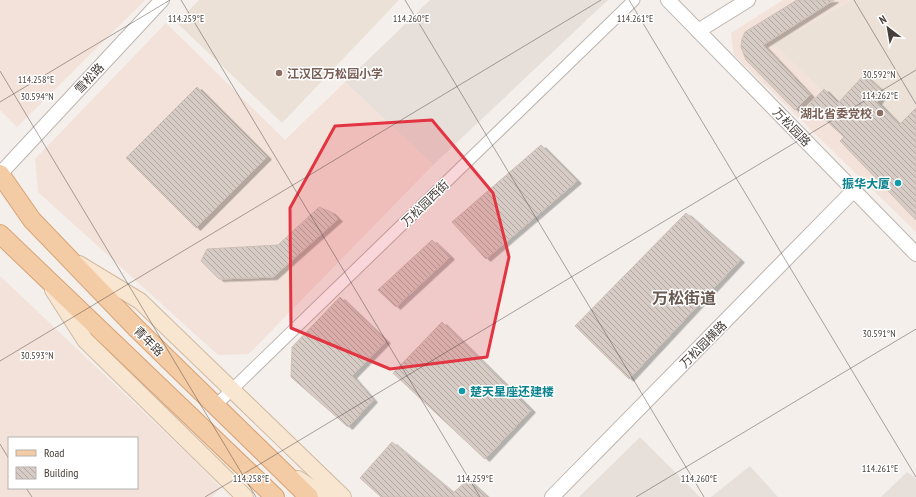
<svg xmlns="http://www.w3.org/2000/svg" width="916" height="497" viewBox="0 0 916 497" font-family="'PT Sans Narrow','Noto Sans SC',sans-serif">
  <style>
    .residential { fill: #e7e0da }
    .commercial { fill: #f3e2d9; fill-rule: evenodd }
    .education { fill: #ebe1d7 }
    .building { fill: url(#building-back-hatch); stroke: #cebfb6; filter: url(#shadow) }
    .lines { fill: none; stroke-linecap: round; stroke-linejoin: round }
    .minor-casing { stroke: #beb5af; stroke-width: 13 }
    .tertiary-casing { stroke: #beb5af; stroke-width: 16 }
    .secondary-casing { stroke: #d1baa2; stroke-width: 18 }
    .primary-casing { stroke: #d7a476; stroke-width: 20 }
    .minor { stroke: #fff; stroke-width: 11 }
    .tertiary { stroke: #fff; stroke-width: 14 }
    .secondary { stroke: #f9e6d0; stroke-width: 16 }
    .primary { stroke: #f3cba5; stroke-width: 18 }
    .marked { fill: #e23441; fill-opacity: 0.2; stroke: #e23441; stroke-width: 3; stroke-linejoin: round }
    .ticks { fill: none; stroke: #473f3a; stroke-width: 1; stroke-opacity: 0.45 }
    .education-dot { fill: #8d6e63; stroke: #fff; stroke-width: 1.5 }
    .culture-dot { fill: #0f9aa8; stroke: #fff; stroke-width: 1.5 }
    .labels { text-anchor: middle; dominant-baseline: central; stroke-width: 3; stroke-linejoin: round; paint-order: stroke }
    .education-label { font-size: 12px; font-weight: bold; fill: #785e54; stroke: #fff; text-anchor: start }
    .street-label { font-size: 12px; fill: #473f3a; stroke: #fff }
    .culture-label { font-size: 12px; font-weight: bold; fill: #0d838f; stroke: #fff; text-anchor: end }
    .district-label { font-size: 16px; font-weight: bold; fill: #695b52; stroke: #fff }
    .ticks-label { font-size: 10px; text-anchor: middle; fill: #473f3a; stroke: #fff; stroke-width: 3; stroke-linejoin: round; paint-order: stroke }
  </style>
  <defs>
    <pattern id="building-back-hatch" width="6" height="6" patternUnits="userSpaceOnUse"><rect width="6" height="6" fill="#d7ccc5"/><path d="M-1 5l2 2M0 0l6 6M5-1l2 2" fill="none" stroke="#b0a7a1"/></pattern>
    <filter id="shadow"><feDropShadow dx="4.5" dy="2.5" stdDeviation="0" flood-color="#0004"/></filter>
  </defs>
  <rect width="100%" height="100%" fill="#f4efeb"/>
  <g class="residential">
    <polygon points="430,0 608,0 433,165 345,82"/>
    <polygon points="640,437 700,497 579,497"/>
    <polygon points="750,466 778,497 711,497"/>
    <polygon points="907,472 916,478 916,497 881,497"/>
  </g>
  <g class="commercial">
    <polygon points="0,0 145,0 17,127 0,110"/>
    <polygon points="783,0 852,0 774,44 916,182 916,232 734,55 731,33"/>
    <polygon points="166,23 285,140 345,82 433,165 249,354 218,355 38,192 35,159"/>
    <path d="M0,276L191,457L221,488L212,497H0ZM9,438H137V488H9Z"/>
  </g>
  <g class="education">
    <polygon points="199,0 399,0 282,123 177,23"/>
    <polygon points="852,0 916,0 916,182 774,44"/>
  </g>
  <g class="building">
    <polygon points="797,0 834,0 763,45 810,95 795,110 746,60 741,47 742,39 745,32"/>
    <polygon points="864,75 884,93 877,102 899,125 916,108 916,220 840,141 844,137 820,115 819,116 808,106 824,89 838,103"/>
    <polygon points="197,87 267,157 196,228 126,158"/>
    <polygon points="541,145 577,181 486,259 452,222"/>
    <polygon points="319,207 331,212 338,219 273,277 219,279 201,261 207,249 278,245"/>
    <polygon points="686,213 740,260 629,379 575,326"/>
    <polygon points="432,240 450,257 396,307 378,290"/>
    <polygon points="340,297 386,341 352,376 373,400 348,427 291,377 292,347"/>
    <polygon points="442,322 531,410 485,459 393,373"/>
    <polygon points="392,442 453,493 468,480 487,497 381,497 360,478"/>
  </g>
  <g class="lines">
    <defs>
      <polyline id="minor" points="215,406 634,0"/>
      <g id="tertiary">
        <polyline points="668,0 916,254"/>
        <polyline points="698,31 748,0"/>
        <polyline points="0,174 162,0"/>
        <polyline points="552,497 854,190"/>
      </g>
      <g id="secondary">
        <polyline points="79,264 140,301 343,497"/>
        <polyline points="53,290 85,340 245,497"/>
        <polyline points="298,479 325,497"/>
      </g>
      <g id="primary">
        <polyline points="0,174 32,220 135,327 309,497"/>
        <polyline points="0,234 275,497"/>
      </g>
    </defs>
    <use href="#minor" class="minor-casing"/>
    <use href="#tertiary" class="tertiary-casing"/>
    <use href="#secondary" class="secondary-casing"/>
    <use href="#primary" class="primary-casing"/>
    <use href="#minor" class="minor"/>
    <use href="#tertiary" class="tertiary"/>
    <use href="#secondary" class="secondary"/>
    <use href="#primary" class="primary"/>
  </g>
  <path class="marked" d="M432,120L493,193L509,257L487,357L390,369L291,328L290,208L335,126Z"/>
  <path class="ticks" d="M181,0L480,497M405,0L704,497M629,0L916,477M854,0L916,104M0,71L256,497M0,102L170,0M0,361L601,0M0,444L9,459M26,488L32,497M205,497L916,70M636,497L916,329"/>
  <g class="education-dot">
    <circle cx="279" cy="73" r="4"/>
    <circle cx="880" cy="113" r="4"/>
  </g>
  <g class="culture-dot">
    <circle cx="898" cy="183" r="4"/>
    <circle cx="462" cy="391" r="4"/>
  </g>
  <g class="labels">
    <g class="education-label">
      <text x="287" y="73">江汉区万松园小学</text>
      <text x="872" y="113" text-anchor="end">湖北省委党校</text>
    </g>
    <g class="street-label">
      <text transform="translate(89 78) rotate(-47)">雪松路</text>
      <text transform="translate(792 127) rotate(46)">万松园路</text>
      <text transform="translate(425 203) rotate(-44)">万松园西街</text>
      <text transform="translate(149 341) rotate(45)">青年路</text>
      <text transform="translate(703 344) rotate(-45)">万松园横路</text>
    </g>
    <g class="culture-label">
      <text x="890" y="183">振华大厦</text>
      <text x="470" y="391" text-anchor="start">楚天星座还建楼</text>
    </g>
    <g class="district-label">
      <text x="684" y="298">万松街道</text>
    </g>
  </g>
  <g class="ticks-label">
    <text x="411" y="22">114.260°E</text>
    <text x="635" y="22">114.261°E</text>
    <text x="186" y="22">114.259°E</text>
    <text x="879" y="78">30.592°N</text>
    <text x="36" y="83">114.258°E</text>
    <text x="880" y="99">114.262°E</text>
    <text x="37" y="100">30.594°N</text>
    <text x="879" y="337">30.591°N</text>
    <text x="37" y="359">30.593°N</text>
    <text x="880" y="472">114.261°E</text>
    <text x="251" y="482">114.258°E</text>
    <text x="475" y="482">114.259°E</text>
    <text x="699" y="482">114.260°E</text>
  </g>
  <rect x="8" y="437" width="130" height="52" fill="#ffffff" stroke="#b5b2b0"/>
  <rect x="16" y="450" width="20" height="6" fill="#f3cba5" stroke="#b5b2b0"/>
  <text x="44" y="457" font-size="12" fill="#473f3a">Road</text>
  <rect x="16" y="467" width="20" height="12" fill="url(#building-back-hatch)" stroke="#b5b2b0"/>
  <text x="44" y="477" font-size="12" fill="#473f3a">Building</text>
  <g transform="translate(888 28) rotate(329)" stroke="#ffffff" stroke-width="3" paint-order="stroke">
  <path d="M0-3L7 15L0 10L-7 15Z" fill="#473f3a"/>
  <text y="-6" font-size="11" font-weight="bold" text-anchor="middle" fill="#473f3a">N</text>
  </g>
</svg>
